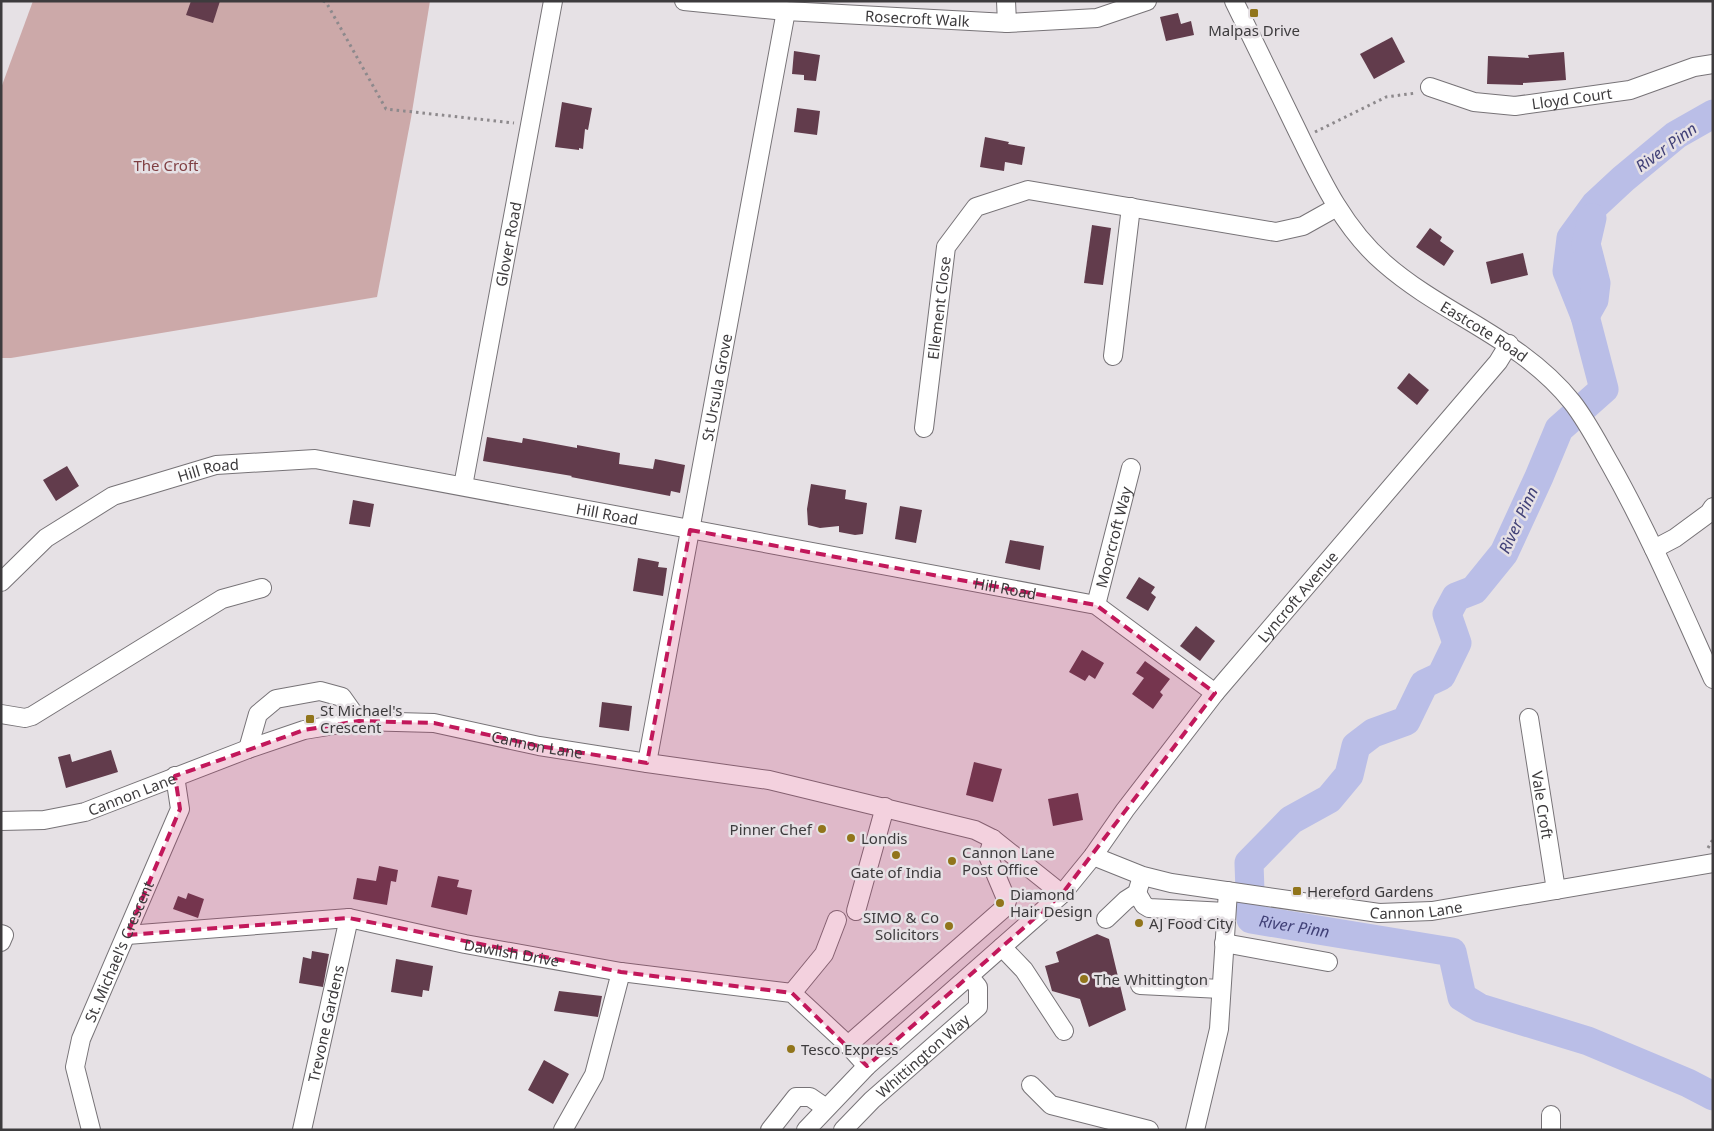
<svg xmlns="http://www.w3.org/2000/svg" width="1714" height="1131" viewBox="0 0 1714 1131" font-family="'Noto Sans',sans-serif">
  <style>
    .green { fill: #cca9a9 }
    .lines { fill: none; stroke-linecap: round; stroke-linejoin: round }
    .river { stroke: #babee7; stroke-width: 29 }
    .building { fill: #623c4c }
    .minor-casing { stroke: #777377; stroke-width: 20 }
    .path { stroke: #8d898c; stroke-width: 3; stroke-dasharray: 2.5 4; stroke-linecap: butt }
    .minor { stroke: #fff; stroke-width: 18 }
    .marked { fill: #c2185b; fill-opacity: 0.2; stroke: #c2185b; stroke-width: 4; stroke-dasharray: 10 6; stroke-linejoin: round }
    .poi-dot { fill: #91751b; stroke: #e6e1e5; stroke-width: 2 }
    .labels { text-anchor: middle; dominant-baseline: central; stroke-width: 5; stroke-linejoin: round; paint-order: stroke }
    .street-label { font-size: 15px; fill: #3d3b3d; stroke: #e6e1e5 }
    .poi-label { font-size: 15px; fill: #3d3b3d; stroke: #e6e1e5; text-anchor: start }
    .park-label { font-size: 15px; fill: #804043; stroke: #e6e1e5 }
    .water-label { font-size: 16px; font-style: italic; fill: #414177; stroke: #e6e1e5 }
  </style>
  <rect width="100%" height="100%" fill="#e6e1e5"/>
  <polygon class="green" points="33,1 430,1 411,118 377,297 11,358 1,358 1,88"/>
  <g class="lines">
    <g class="river">
      <path id="s1" d="M1713,114L1676,135L1623,179L1595,205L1571,238L1567,271L1585,316L1604,389L1559,429L1539,477L1504,553L1474,590L1456,597L1447,614L1457,643L1441,676L1424,684L1406,721L1373,733L1356,746L1349,775L1329,799L1291,820L1249,863L1251,919L1452,952L1462,997L1480,1008L1588,1041L1688,1083L1713,1096"/>
      <polyline points="1585,316 1594,300 1596,283 1586,244 1592,218"/>
    </g>
  </g>
  <g class="building">
    <polygon points="191,1 220,1 213,23 186,15"/>
    <polygon points="1178,13 1181,24 1191,21 1194,35 1166,41 1160,17"/>
    <polygon points="1392,37 1405,62 1374,79 1360,54"/>
    <polygon points="794,51 820,55 816,81 804,80 804,75 792,74"/>
    <polygon points="1564,52 1566,80 1523,83 1523,85 1487,84 1488,56 1529,58 1528,55"/>
    <polygon points="562,102 592,108 588,130 585,129 583,149 579,148 579,150 555,147"/>
    <polygon points="797,108 820,111 817,135 794,132"/>
    <polygon points="985,137 1009,142 1008,144 1025,147 1022,165 1005,162 1004,171 980,167"/>
    <polygon points="1092,225 1111,228 1103,285 1084,283"/>
    <polygon points="1430,228 1442,237 1440,241 1454,251 1444,266 1416,247"/>
    <polygon points="1523,253 1528,275 1491,284 1486,262"/>
    <polygon points="1409,373 1429,390 1417,405 1397,388"/>
    <polygon points="487,437 522,443 523,438 577,448 577,445 620,453 619,464 653,469 655,459 685,465 680,493 671,491 670,496 571,477 572,476 483,461"/>
    <polygon points="67,466 79,486 56,501 43,480"/>
    <polygon points="811,484 846,490 845,499 867,503 863,534 855,535 839,532 839,526 820,528 808,525 807,509"/>
    <polygon points="353,500 374,504 370,527 349,524"/>
    <polygon points="900,506 922,510 916,543 895,539"/>
    <polygon points="1010,540 1044,546 1040,570 1005,563"/>
    <polygon points="638,558 659,562 658,567 667,568 663,596 633,591"/>
    <polygon points="1139,577 1155,587 1151,593 1156,597 1148,611 1126,598"/>
    <polygon points="1196,626 1215,641 1200,661 1180,646"/>
    <polygon points="1082,650 1104,663 1095,679 1089,675 1085,681 1069,672"/>
    <polygon points="1145,661 1170,679 1160,692 1163,695 1153,709 1132,694 1144,678 1136,673"/>
    <polygon points="602,702 632,706 629,731 599,727"/>
    <polygon points="111,750 118,772 66,788 58,757 70,754 72,762"/>
    <polygon points="974,762 1002,769 993,802 966,795"/>
    <polygon points="1078,793 1083,820 1053,826 1048,799"/>
    <polygon points="379,866 398,870 396,882 391,881 387,905 353,899 357,878 376,881"/>
    <polygon points="438,876 459,880 457,887 472,890 467,915 431,907"/>
    <polygon points="188,893 204,899 198,918 173,909 178,896 186,899"/>
    <polygon points="1097,934 1109,939 1126,1010 1089,1027 1080,999 1052,991 1045,966 1059,962 1056,952"/>
    <polygon points="312,951 329,954 323,987 299,983 303,957 311,959"/>
    <polygon points="396,959 433,966 429,991 423,990 422,997 391,992"/>
    <polygon points="559,991 602,996 598,1017 554,1011"/>
    <polygon points="544,1060 569,1074 553,1104 528,1090"/>
  </g>
  <g class="lines">
    <defs>
      <g id="minor">
        <path id="s2" d="M684,1L786,11L1007,23L1097,18L1147,1"/>
        <polyline points="1006,1 1007,23"/>
        <path id="s3" d="M1234,1C1254,42 1274,83 1294,124C1318,173 1341,226 1384,263C1443,315 1521,338 1572,402C1587,421 1598,443 1610,464C1649,533 1680,606 1713,679"/>
        <path id="s4" d="M1430,87L1474,102L1515,106L1630,90L1694,67L1713,64"/>
        <polyline points="1113,356 1131,207"/>
        <path id="s5" d="M924,428L946,247L976,207L1028,190L1276,232L1303,226L1337,207"/>
        <path id="s6" d="M463,486L553,1"/>
        <polyline points="1654,549 1675,538 1709,513 1713,507"/>
        <path id="s7" d="M1,582L46,538L113,496L216,465L315,459L1096,605L1215,693"/>
        <path id="s8" d="M1096,605L1131,468"/>
        <polyline points="1,714 25,718 32,716 222,599 262,588"/>
        <path id="s9" d="M1529,718L1556,890"/>
        <polyline points="248,749 258,714 276,699 320,691 342,697 359,721"/>
        <path id="s10" d="M647,763L786,11"/>
        <path id="s11" d="M1,821L44,820L85,812L248,749L304,730L359,721L434,723L539,746L647,763L769,780L975,830L993,839L1062,894"/>
        <path id="s12" d="M1093,856L1143,876L1171,883L1379,913L1432,911L1713,863"/>
        <polyline points="1137,893 1144,905 1149,908 1226,912"/>
        <polyline points="856,911 885,807"/>
        <polyline points="1106,919 1126,900 1137,893 1140,883"/>
        <polyline points="1,934 4,935 1,942"/>
        <path id="s13" d="M127,935L349,918L465,944L621,972L792,993L848,1045L867,1066"/>
        <polyline points="1224,943 1328,962"/>
        <polyline points="1002,947 1024,970 1064,1031"/>
        <polyline points="1140,985 1221,989"/>
        <polyline points="792,993 824,954 837,920"/>
        <polyline points="848,1045 1003,909 1007,901 988,856 993,839"/>
        <polyline points="1031,1085 1051,1105 1149,1130"/>
        <path id="s14" d="M91,1130L75,1067L81,1039L180,809L175,776"/>
        <path id="s15" d="M302,1130L349,918"/>
        <polyline points="563,1130 594,1075 621,972"/>
        <polyline points="770,1130 796,1097 810,1097 826,1108"/>
        <path id="s16" d="M806,1130L867,1066L1062,894L1093,856L1125,810L1215,693L1498,362L1509,344"/>
        <path id="s17" d="M843,1130L872,1100L978,1007V987L970,977"/>
        <polyline points="1195,1130 1219,1029 1228,891"/>
        <polyline points="1551,1130 1551,1115"/>
      </g>
    </defs>
    <use href="#minor" class="minor-casing"/>
    <g class="path">
      <polyline points="323,1 326,2 386,109 514,123"/>
      <polyline points="1315,132 1386,97 1416,93"/>
      <polyline points="1708,848 1713,839"/>
    </g>
    <use href="#minor" class="minor"/>
  </g>
  <path class="marked" d="M690,530L1096,605L1215,693L1062,894L867,1066L792,993L621,972L349,918L127,935L180,809L175,776L304,730L359,721L434,723L539,746L647,763Z"/>
  <g class="poi-dot">
    <rect x="1249" y="8" width="10" height="10" rx="2.5"/>
    <rect x="305" y="714" width="10" height="10" rx="2.5"/>
    <circle cx="822" cy="829" r="5"/>
    <circle cx="851" cy="838" r="5"/>
    <circle cx="896" cy="855" r="5"/>
    <circle cx="952" cy="861" r="5"/>
    <rect x="1292" y="886" width="10" height="10" rx="2.5"/>
    <circle cx="1000" cy="903" r="5"/>
    <circle cx="1139" cy="923" r="5"/>
    <circle cx="949" cy="926" r="5"/>
    <circle cx="1084" cy="979" r="5"/>
    <circle cx="791" cy="1049" r="5"/>
  </g>
  <g class="labels">
    <g class="street-label">
      <text stroke="none"><textPath href="#s2" startOffset="234">Rosecroft Walk</textPath></text>
      <text stroke="none"><textPath href="#s4" startOffset="145">Lloyd Court</textPath></text>
      <text stroke="none"><textPath href="#s6" startOffset="246">Glover Road</textPath></text>
      <text stroke="none"><textPath href="#s5" startOffset="121">Ellement Close</textPath></text>
      <text stroke="none"><textPath href="#s3" startOffset="425">Eastcote Road</textPath></text>
      <text stroke="none"><textPath href="#s10" startOffset="382">St Ursula Grove</textPath></text>
      <text stroke="none"><textPath href="#s7" startOffset="241">Hill Road</textPath></text>
      <text stroke="none"><textPath href="#s7" startOffset="646">Hill Road</textPath></text>
      <text stroke="none"><textPath href="#s8" startOffset="70">Moorcroft Way</textPath></text>
      <text stroke="none"><textPath href="#s7" startOffset="1051">Hill Road</textPath></text>
      <text stroke="none"><textPath href="#s16" startOffset="728">Lyncroft Avenue</textPath></text>
      <text stroke="none"><textPath href="#s11" startOffset="555">Cannon Lane</textPath></text>
      <text stroke="none"><textPath href="#s11" startOffset="135">Cannon Lane</textPath></text>
      <text stroke="none"><textPath href="#s9" startOffset="88">Vale Croft</textPath></text>
      <text stroke="none"><textPath href="#s12" startOffset="330">Cannon Lane</textPath></text>
      <text stroke="none"><textPath href="#s14" startOffset="189">St. Michael's Crescent</textPath></text>
      <text stroke="none"><textPath href="#s13" startOffset="389">Dawlish Drive</textPath></text>
      <text stroke="none"><textPath href="#s15" startOffset="109">Trevone Gardens</textPath></text>
      <text stroke="none"><textPath href="#s17" startOffset="109">Whittington Way</textPath></text>
    </g>
    <g class="poi-label">
      <text x="1254" y="30" text-anchor="middle">Malpas Drive</text>
      <text x="320" y="710">St Michael's<tspan x="320" dy="17">Crescent</tspan></text>
      <text x="812" y="829" text-anchor="end">Pinner Chef</text>
      <text x="861" y="838">Londis</text>
      <text x="962" y="852">Cannon Lane<tspan x="962" dy="17">Post Office</tspan></text>
      <text x="896" y="872" text-anchor="middle">Gate of India</text>
      <text x="1307" y="891">Hereford Gardens</text>
      <text x="1010" y="894">Diamond<tspan x="1010" dy="17">Hair Design</tspan></text>
      <text x="939" y="917" text-anchor="end">SIMO &amp; Co<tspan x="939" dy="17">Solicitors</tspan></text>
      <text x="1149" y="923">AJ Food City</text>
      <text x="1094" y="979">The Whittington</text>
      <text x="801" y="1049">Tesco Express</text>
    </g>
    <g class="park-label">
      <text x="166" y="165">The Croft</text>
    </g>
    <g class="water-label">
      <text transform="translate(1666 147) rotate(-36)">River Pinn</text>
      <text transform="translate(1518 520) rotate(-65)">River Pinn</text>
      <text stroke="none"><textPath href="#s1" startOffset="1078">River Pinn</textPath></text>
    </g>
  </g>
  <rect width="1714" height="1131" fill="none" stroke="#3d3b3d" stroke-width="5"/>
</svg>
